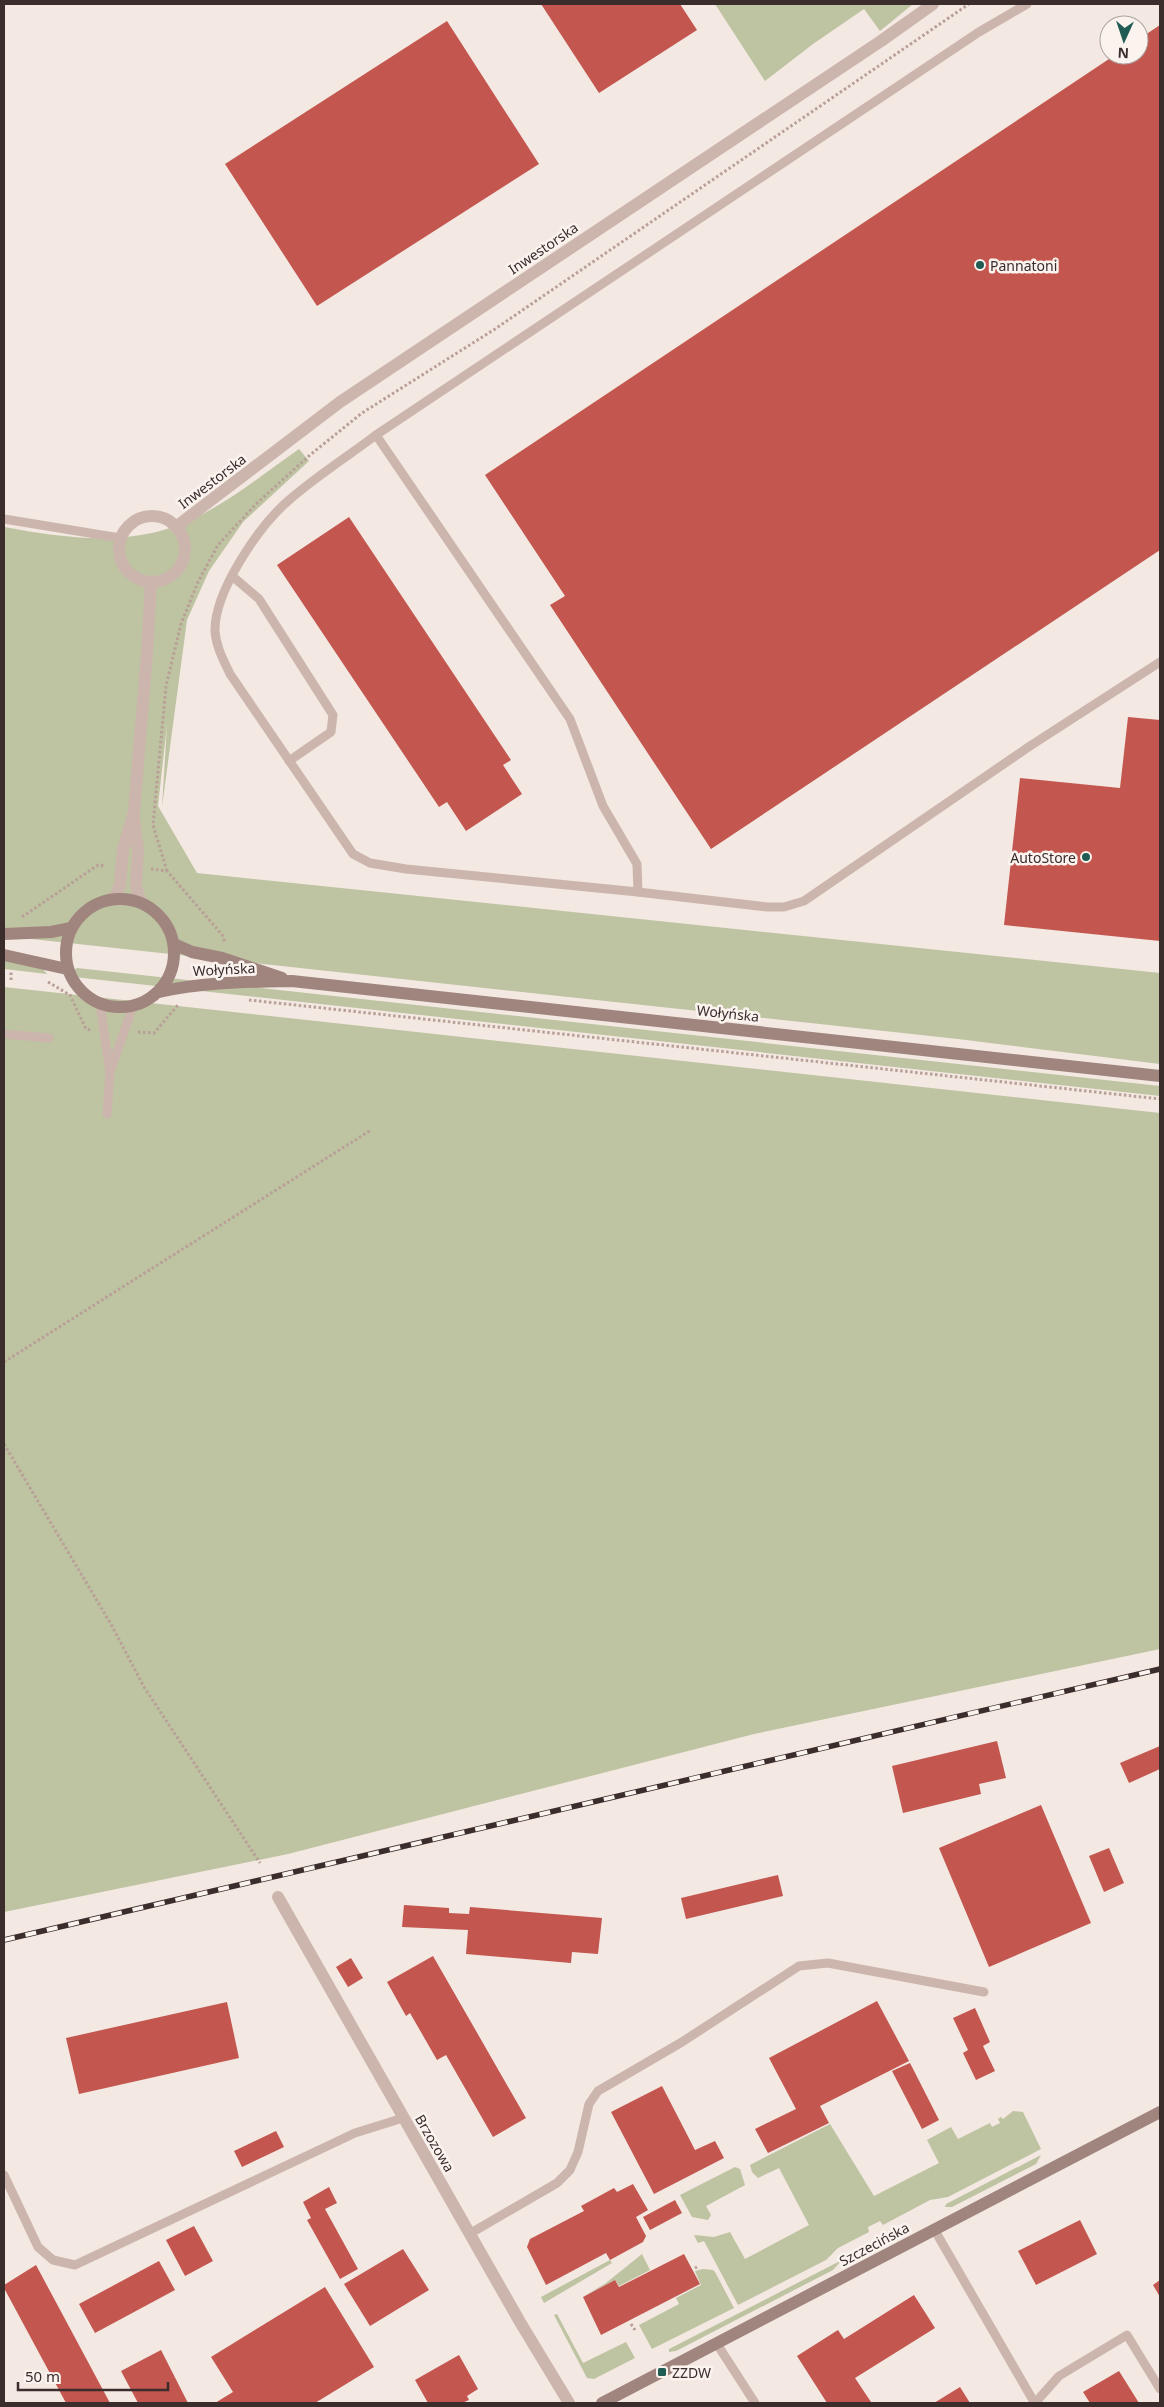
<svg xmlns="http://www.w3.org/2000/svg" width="1164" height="2407" viewBox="0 0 1164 2407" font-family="'Noto Sans',sans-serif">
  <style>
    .green { fill: #bec3a1 }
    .building { fill: #c3564f }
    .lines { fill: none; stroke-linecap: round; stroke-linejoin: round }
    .path { stroke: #b89f97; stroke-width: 3; stroke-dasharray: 2.5 2.5; stroke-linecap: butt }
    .lane { stroke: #ccb5ad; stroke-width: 9 }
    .street { stroke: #ccb5ad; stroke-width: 12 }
    .secondary { stroke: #a0847e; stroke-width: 12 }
    .rail-casing { stroke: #3a2d2c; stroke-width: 5.5 }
    .rail { stroke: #faf3ee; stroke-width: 4; stroke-dasharray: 11; stroke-linecap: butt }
    .poi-dot { fill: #215c54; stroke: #faf3ee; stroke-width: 2 }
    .labels { text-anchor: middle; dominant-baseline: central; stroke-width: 5; stroke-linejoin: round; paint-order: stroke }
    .street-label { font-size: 14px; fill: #3a2d2c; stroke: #faf3ee }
    .poi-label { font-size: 14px; fill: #3a2d2c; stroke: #faf3ee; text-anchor: start }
  </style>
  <rect width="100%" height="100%" fill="#f3e8e2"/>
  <g class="green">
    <polygon points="715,4 913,4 880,31 864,9 813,44 765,81"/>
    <path d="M299,449L309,461L243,522L209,571L187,620L162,807L167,725L158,806L197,873L1160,973V1064L958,1039L4,936V527C58,537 119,546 173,527C219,511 259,477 299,449Z"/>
    <polygon points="4,960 42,968 47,974 4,969"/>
    <polygon points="77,968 1160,1086 1160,1096 65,976"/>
    <polygon points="4,987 1160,1113 1160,1649 754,1734 288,1854 4,1912"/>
    <polygon points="1013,2111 1023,2112 1041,2149 948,2197 930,2200 883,2225 880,2221 868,2227 869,2232 838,2248 826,2260 738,2305 704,2241 698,2243 694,2235 714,2237 730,2232 745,2259 809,2225 779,2168 758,2178 752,2172 750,2165 830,2124 874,2196 939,2163 927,2140 951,2127 958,2139 990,2123 992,2127 1000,2123 998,2119 1001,2117 1003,2119"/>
    <polygon points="1041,2155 1036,2164 952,2207 945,2207 946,2204"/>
    <polygon points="735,2167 740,2169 745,2185 706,2206 711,2215 708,2220 692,2217 680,2195"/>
    <polygon points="642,2254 650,2270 619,2286 615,2280 583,2297 606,2283"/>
    <polygon points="610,2260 612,2263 544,2303 541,2297"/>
    <polygon points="842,2260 833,2270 676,2351 669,2352 669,2349"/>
    <polygon points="703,2269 713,2270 715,2272 734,2308 652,2349 639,2325 679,2304 676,2298 701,2285 695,2271"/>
    <polygon points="557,2314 583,2363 626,2342 635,2358 594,2379 587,2378 554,2315"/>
  </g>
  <g class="building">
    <polygon points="541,4 680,4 697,30 599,93"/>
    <polygon points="447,21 539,164 317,306 225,164"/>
    <polygon points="1160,25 1160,550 711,849 550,605 565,596 485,475 1115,55 1139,55 1139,39"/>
    <polygon points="349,517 511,760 503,765 522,794 466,831 447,802 439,807 277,565"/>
    <polygon points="1128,717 1160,720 1160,941 1004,925 1020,778 1120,788"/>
    <polygon points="997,1741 1006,1778 979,1784 981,1794 903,1813 892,1766"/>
    <polygon points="1160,1746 1160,1769 1129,1783 1120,1763"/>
    <polygon points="1041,1805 1091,1923 989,1967 939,1848"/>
    <polygon points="1109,1848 1124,1883 1104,1892 1089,1856"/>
    <polygon points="778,1875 783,1896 686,1919 681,1898"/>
    <polygon points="404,1905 449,1908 449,1913 469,1914 470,1907 602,1918 598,1954 572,1952 571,1963 466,1954 468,1930 402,1927"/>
    <polygon points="433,1956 526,2118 493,2137 446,2055 437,2060 410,2013 406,2016 387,1982"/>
    <polygon points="351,1958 363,1978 348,1987 336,1967"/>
    <polygon points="877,2001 909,2061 820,2106 829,2123 768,2153 755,2129 796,2109 769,2058"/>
    <polygon points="227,2002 239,2058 79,2094 66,2038"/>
    <polygon points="975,2008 990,2042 983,2046 995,2071 976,2080 963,2053 968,2050 953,2018"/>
    <polygon points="910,2063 939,2120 922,2129 892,2071"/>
    <polygon points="662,2086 695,2150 715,2141 724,2158 654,2194 611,2112"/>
    <polygon points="276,2131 284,2147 242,2167 234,2151"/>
    <polygon points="633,2184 648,2210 636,2217 646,2236 643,2242 610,2260 606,2253 546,2285 527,2247 530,2239 584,2211 581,2206 614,2188 617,2192"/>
    <polygon points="329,2187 337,2203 325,2209 358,2269 340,2279 307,2220 311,2218 303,2202"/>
    <polygon points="675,2200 682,2213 650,2230 643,2217"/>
    <polygon points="1080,2220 1097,2254 1036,2285 1018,2251"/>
    <polygon points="194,2226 213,2261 185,2276 166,2240"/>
    <polygon points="403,2249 429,2290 370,2326 344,2284"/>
    <polygon points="684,2254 700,2284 601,2335 583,2297 615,2280 619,2287"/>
    <polygon points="159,2261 175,2290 95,2333 79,2304"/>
    <polygon points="36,2265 110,2403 66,2403 4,2288 4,2285"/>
    <polygon points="1160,2280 1160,2297 1153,2285"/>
    <polygon points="325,2287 374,2367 315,2403 215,2403 233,2392 211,2357"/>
    <polygon points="914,2295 935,2328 855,2378 871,2402 827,2403 797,2356 838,2330 844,2339"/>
    <polygon points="161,2350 188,2403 138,2403 121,2371"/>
    <polygon points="459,2355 478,2389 467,2396 469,2400 462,2403 428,2403 415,2380"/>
    <polygon points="1119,2371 1139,2403 1090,2403 1083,2392"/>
    <polygon points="960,2387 970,2403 934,2403"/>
  </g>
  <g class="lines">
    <g class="path">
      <polyline points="151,869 167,871 224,937 224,942"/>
      <polyline points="167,871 153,825 166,686 181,624 198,582 218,545 256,504 310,455 362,413 495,329 969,4"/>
      <polyline points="22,917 98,865 105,866"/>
      <polyline points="11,980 11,971"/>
      <polyline points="48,982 70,995 86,1029 91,1030"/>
      <polyline points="249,1000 1160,1099"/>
      <polyline points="138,1032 154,1033 178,1005"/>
      <polyline points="4,1362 371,1130"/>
      <polyline points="4,1444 112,1626 144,1687 260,1863"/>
      <polyline points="695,2268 697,2267"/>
      <polyline points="631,2324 635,2330"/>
    </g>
    <g class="lane">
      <polyline points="376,435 570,719 603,806 637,864 638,892 767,907 784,907 804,901 1030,746 1160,662"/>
      <polyline points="4,519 120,538"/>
      <polyline points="232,576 259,599 333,715 331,732 289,761"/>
      <path d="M638,892L406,869L370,863L353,854L230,674C224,661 216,647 215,631C214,592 259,526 288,501C315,477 347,457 376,435L979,32L1027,4"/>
      <polyline points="100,1004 110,1072 107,1114"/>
      <polyline points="4,1034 49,1038"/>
      <polyline points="111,1069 133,1006"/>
      <polyline points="4,2175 38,2247 53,2260 75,2265 355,2133 403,2118"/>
      <polyline points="934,2229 1034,2402 1033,2403"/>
      <polyline points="471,2233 557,2183 570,2170 578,2152 589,2104 598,2091 682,2042 799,1966 828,1963 984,1992"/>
      <polyline points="717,2344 755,2403"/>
      <polyline points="1035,2403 1059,2376 1127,2335 1160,2389"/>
    </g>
    <g class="street">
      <circle cx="152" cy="549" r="33"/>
      <polyline points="177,526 340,402 881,41 933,4"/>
      <polyline points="134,819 138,850 136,886 141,903"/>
      <polyline points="115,899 120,884 123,850 134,812 147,653 151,582"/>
      <polyline points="278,1897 520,2322 569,2403"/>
    </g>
    <g class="secondary">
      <circle cx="120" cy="953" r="54"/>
      <polyline points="4,934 51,932 71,928"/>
      <polyline points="174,944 192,952 222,958 282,978"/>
      <polyline points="4,955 67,969"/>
      <path d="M159,992C202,982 247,982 292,981L1160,1076"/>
      <polyline points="602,2403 1160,2112"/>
    </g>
    <defs>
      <polyline id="rail" points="4,1940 1160,1669"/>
    </defs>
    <use href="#rail" class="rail-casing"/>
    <use href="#rail" class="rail"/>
  </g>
  <g class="poi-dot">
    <circle cx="980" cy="265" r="5"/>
    <circle cx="1086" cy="857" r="5"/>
    <rect x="657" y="2367" width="10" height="10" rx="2.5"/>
  </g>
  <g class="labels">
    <g class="street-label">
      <text transform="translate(543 248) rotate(-34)">Inwestorska</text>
      <text transform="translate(212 481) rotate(-37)">Inwestorska</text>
      <text transform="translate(224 969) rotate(-3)">Wołyńska</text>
      <text transform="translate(728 1013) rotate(6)">Wołyńska</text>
      <text transform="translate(435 2143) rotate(60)">Brzozowa</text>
      <text transform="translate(874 2244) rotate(-28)">Szczecińska</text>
    </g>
    <g class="poi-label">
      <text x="990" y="265">Pannatoni</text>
      <text x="1076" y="857" text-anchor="end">AutoStore</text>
      <text x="672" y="2372">ZZDW</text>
    </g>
  </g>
  <rect width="1164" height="2407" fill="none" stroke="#3a2d2c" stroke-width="10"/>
  <g transform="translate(1124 40) rotate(183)"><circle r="24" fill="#faf3ee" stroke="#ada4a0"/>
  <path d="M0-4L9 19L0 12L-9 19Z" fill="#215c54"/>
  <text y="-8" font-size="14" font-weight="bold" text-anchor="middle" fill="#3a2d2c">N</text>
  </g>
  <path d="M18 2382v8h150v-8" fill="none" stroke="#3a2d2c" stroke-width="2.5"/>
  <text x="25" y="2382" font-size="15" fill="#3a2d2c" stroke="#faf3ee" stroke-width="4" paint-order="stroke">50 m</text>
</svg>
